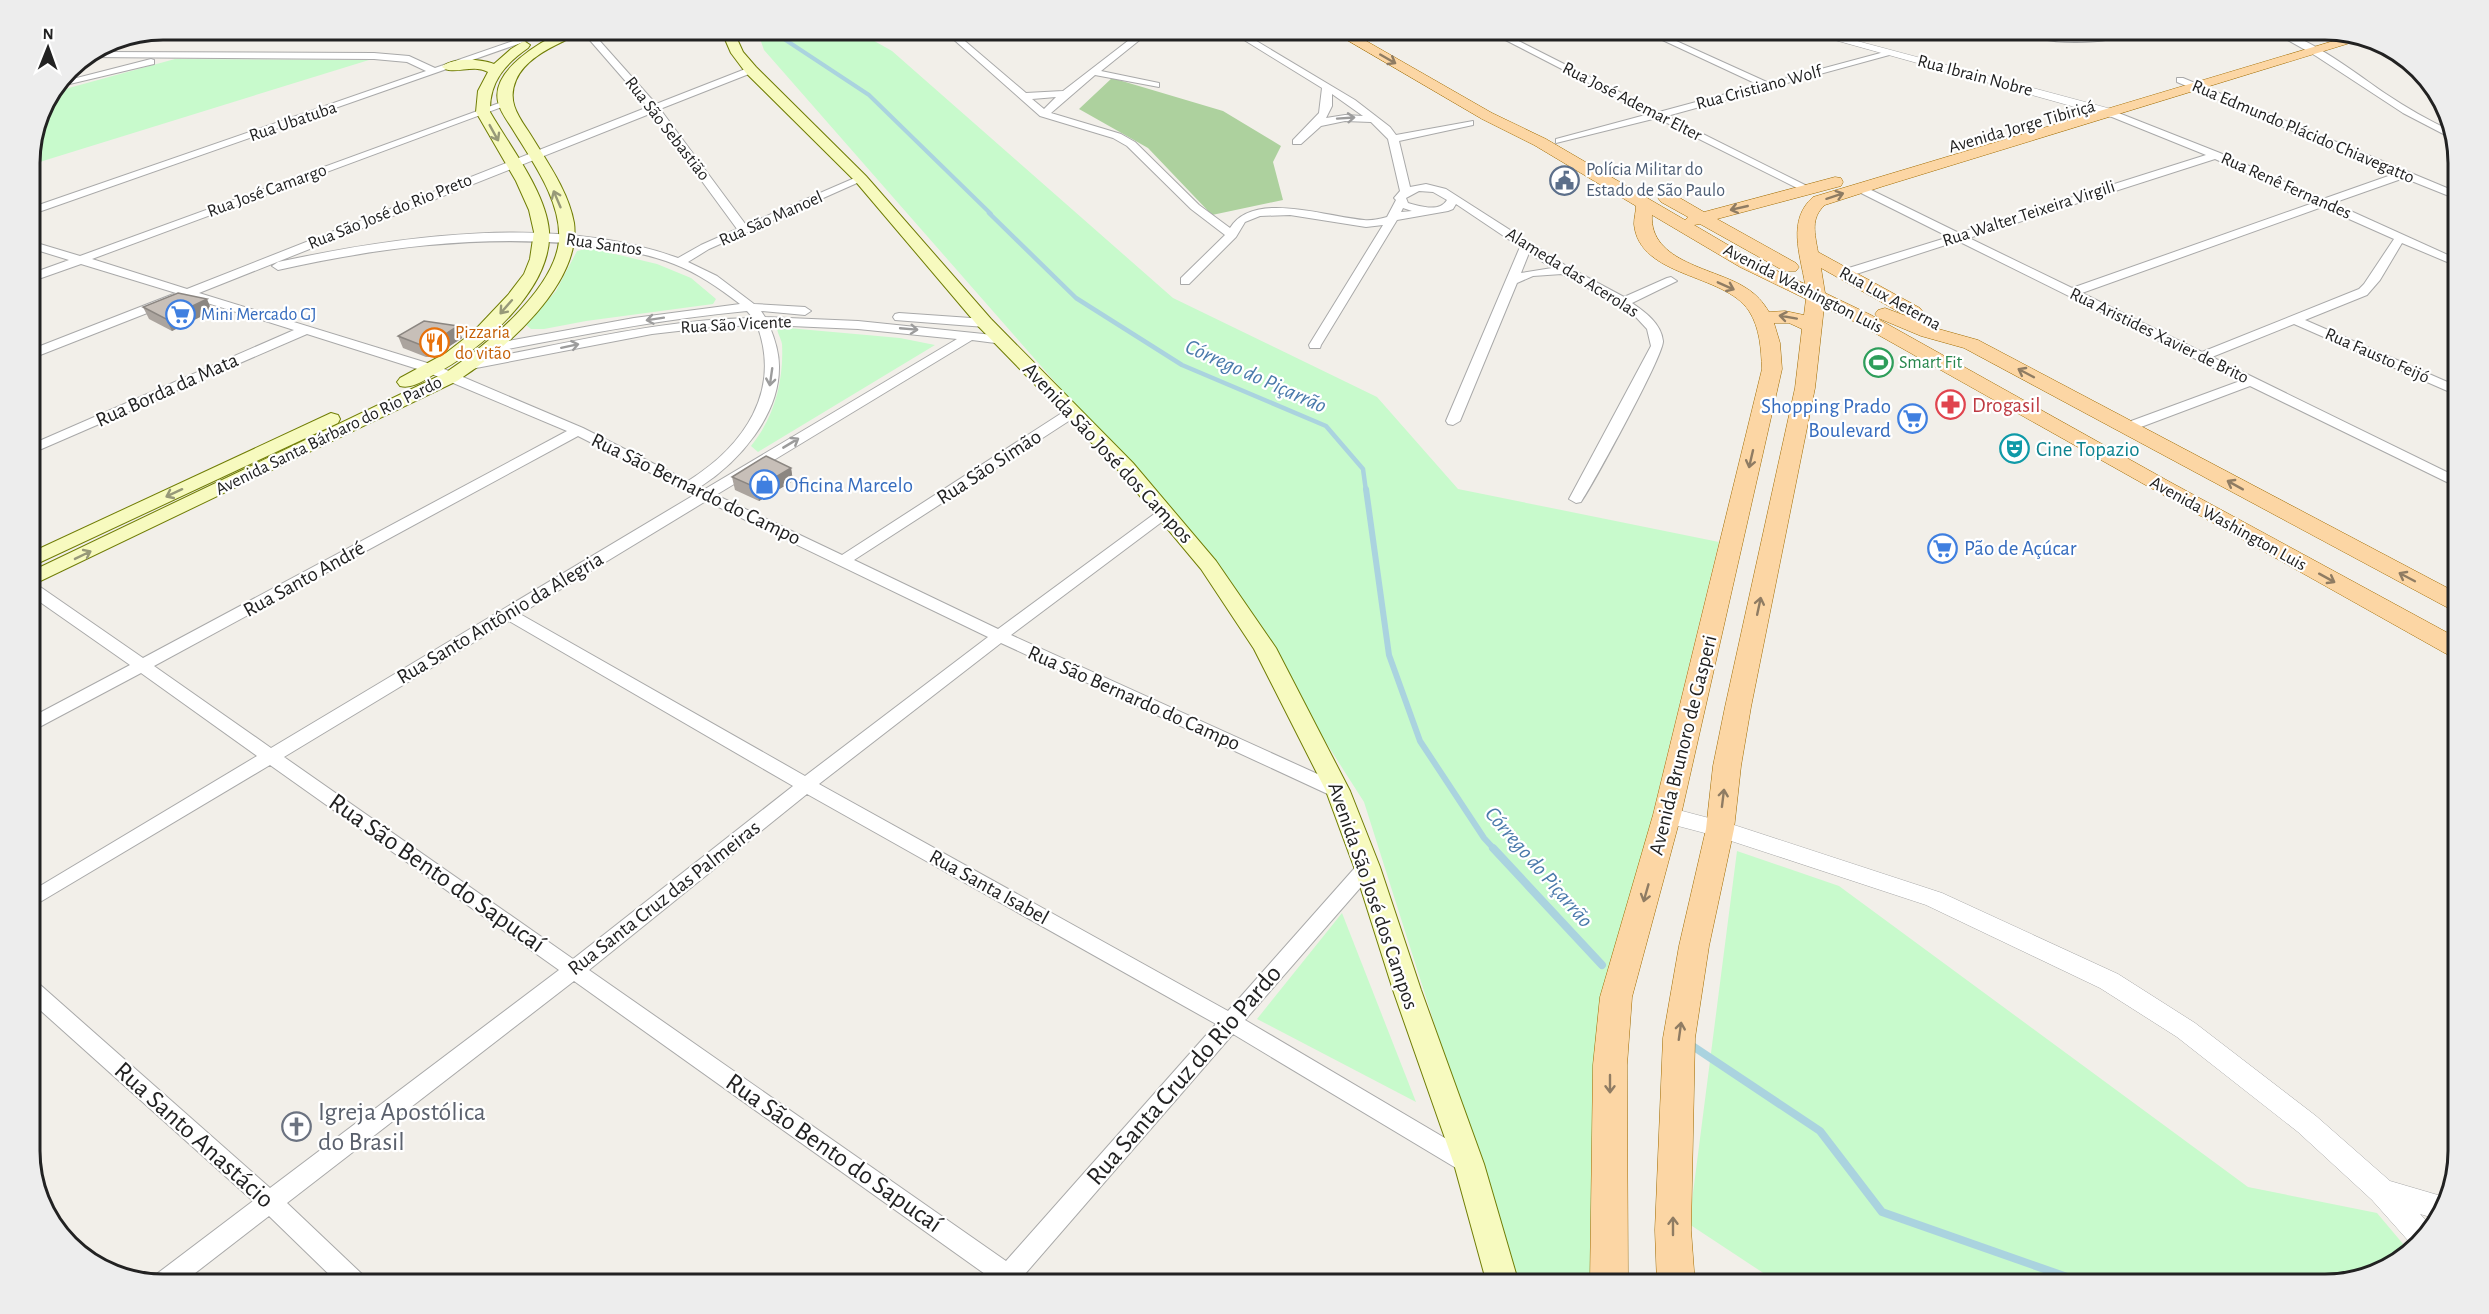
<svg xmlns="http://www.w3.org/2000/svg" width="2489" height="1314" viewBox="0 0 2489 1314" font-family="'Alegreya Sans',sans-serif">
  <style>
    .forest { fill: #add19e }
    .park { fill: #c8facc }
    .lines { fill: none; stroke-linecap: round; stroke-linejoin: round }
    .stream-far3 { stroke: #aad3df; stroke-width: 4 }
    .stream-far2 { stroke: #aad3df; stroke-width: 4.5 }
    .stream-far1 { stroke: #aad3df; stroke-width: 6 }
    .stream { stroke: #aad3df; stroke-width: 8 }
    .minor-casing { stroke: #a9a9a9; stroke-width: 2 }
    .tertiary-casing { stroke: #a9a9a9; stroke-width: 1 }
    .secondary-casing { stroke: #707d05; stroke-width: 2 }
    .primary-casing { stroke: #a06b00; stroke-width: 1 }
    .minor { fill: #fff; fill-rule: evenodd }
    .tertiary { fill: #fff; fill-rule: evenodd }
    .secondary { fill: #f7fabf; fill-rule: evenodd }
    .primary { fill: #fcd6a4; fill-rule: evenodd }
    .wall { fill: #aba49e }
    .shaded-wall { fill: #8b8681 }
    .building { fill: #c7bfb8; stroke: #8b8681; stroke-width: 1.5 }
    .oneway { stroke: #8f7c63 }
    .oneway2 { stroke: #9c9c9c }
    .oneway3 { stroke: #979978 }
    .labels { text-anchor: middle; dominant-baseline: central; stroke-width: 4.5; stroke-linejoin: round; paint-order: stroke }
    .far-street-label { font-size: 18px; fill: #222; stroke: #fff }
    .far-service-label { font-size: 18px; fill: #4e5e75; stroke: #fff; text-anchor: start }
    .far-shop-label { font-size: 18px; fill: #366cbe; stroke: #fff; text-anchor: start }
    .far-food-label { font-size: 18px; fill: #c56008; stroke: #fff; text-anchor: start }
    .far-leisure-label { font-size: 18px; fill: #27864d; stroke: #fff; text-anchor: start }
    .street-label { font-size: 21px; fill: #222; stroke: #fff }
    .health-label { font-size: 21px; fill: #be3a42; stroke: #fff; text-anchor: start }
    .shop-label { font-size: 21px; fill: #366cbe; stroke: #fff; text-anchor: start }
    .culture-label { font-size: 21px; fill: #0d838f; stroke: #fff; text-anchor: start }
    .water-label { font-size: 22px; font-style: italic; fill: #4a7aab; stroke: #fff }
    .near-street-label { font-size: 26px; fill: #222; stroke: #fff }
    .near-worship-label { font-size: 26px; fill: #5b616d; stroke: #fff; text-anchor: start }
    .rim { fill: none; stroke: #222; stroke-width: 3 }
  </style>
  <rect width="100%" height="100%" fill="#f2efe9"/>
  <polygon class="forest" points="1112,78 1223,111 1281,146 1273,162 1283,200 1212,215 1148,148 1079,109"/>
  <g class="park">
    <polygon points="757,30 855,30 892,51 1173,298 1377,397 1458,489 1719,542 1604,1014 1596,1284 1517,1284 1364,802 1214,567 1169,512 764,50"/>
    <polygon points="175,59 369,60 30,165 30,155 40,112 54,92"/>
    <polygon points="590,248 657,264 691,278 716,299 713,304 586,321 544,329 531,329 526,325 556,291 577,251"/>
    <path d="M777,327L900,338L935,345L758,452L751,446C774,418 784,381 782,344C781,338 777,333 777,327Z"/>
    <polygon points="1737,851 1839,886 2248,1187 2377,1213 2409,1251 2399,1262 2326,1284 1780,1284 1689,1224"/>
    <polygon points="1342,913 1416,1102 1257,1019"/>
  </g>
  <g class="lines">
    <polyline class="stream-far3" points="777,30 778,35 869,95 991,214"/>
    <polyline class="stream-far2" points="989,213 1076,298 1182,365 1326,426 1363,469 1366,491"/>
    <polyline class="stream-far1" points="1366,489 1389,655 1420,741 1484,838 1495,850"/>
    <g class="stream">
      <polyline points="1493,848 1602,965"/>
      <polyline points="1694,1047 1820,1131 1882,1212 2087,1284"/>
    </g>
    <defs>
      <g id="minor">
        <polygon points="545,30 558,30 30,215 30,208 426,71 407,62 374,59 88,57 95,52 374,53 409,56 435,68"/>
        <path d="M581,30H590L656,104L748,68H754V72L660,109L746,225L857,177H865L866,179L709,249L688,262L717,276L754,304L805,307L811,311L805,315L761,311L765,317L858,321L1003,336L1009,340L1003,344L972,340L716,495L842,555L1068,409H1078L1080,412L1078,415L854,560L998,629L1161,509H1171L1173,512L1171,515L1011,635L1344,786L1347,791L1344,796L1338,797L1332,796L1001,643L819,784L1228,1011L1360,862L1367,860L1374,862L1377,867L1374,872L1245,1020L1477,1157L1480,1164L1477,1171L1469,1174L1461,1171L1233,1034L1025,1274L1031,1284H990L992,1279L574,981L287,1203L364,1276L368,1284H339L269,1216L181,1284L151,1281L154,1276L253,1201L30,1001V980L37,982L270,1188L559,970L270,765L30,908V892L257,756L141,673L30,732V718L130,665L30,595V582L36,584L143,658L567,431L427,372L307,334L30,454V445L294,330L188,297L30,359V350L176,293L81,264L30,282V274L69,260L30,248V241L80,256L502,102L510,104L92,259L187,289L648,107ZM652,113L737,229L701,245L678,258C555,214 403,235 278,262L272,266L278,270C377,248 475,235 576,244C609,247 643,252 674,264C698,273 719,288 740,304L634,318L492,344L486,348L492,352C577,336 661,319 747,311L753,318C658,319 564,345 471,361L464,365L471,369L652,334L713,327L757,325C782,391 744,446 688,481L583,428L437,366L199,293ZM769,325L858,329L957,339L705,489L700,487C739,462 780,415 779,366C779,352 774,337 769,325ZM578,436L694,495L271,748L154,666ZM706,501L988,637L805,776L520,614ZM509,621L793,786L573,959L284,757ZM807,794L1216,1024L1006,1261L589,970Z"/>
        <path d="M943,30H952L1026,93L1063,91L1142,30H1152L1101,71L1159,83V87L1095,75L1051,113L1121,134L1135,142L1199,205L1230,228C1253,190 1327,217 1364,220C1371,221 1379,219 1387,217L1396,200L1394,198L1400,191L1388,139L1371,122L1345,121L1321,126L1301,144H1293V140L1319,113L1322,88L1228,30H1238L1355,100L1390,127L1396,135L1473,121V125L1399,141L1410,187L1426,184L1446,189L1568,267L1624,297L1667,278L1671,277L1677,281L1632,303C1645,312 1661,323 1663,341C1664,355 1593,484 1581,502L1576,503L1569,499L1651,346L1647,329L1634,315L1614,302L1562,274L1533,276L1517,283L1460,421L1453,425L1448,424L1446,421L1520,247L1456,204L1453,209L1448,211L1397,220L1321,345L1320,348H1310L1309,345L1383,225L1366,227L1290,215L1260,216L1245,222L1236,237L1189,284H1181V278L1225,235L1191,209L1127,146L1113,138L1040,116ZM1332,94L1363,116L1345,115L1326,118L1332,106ZM1056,97L1044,109L1032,99ZM1419,191L1433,192L1447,200C1439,213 1420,206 1408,203L1406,198ZM1403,208L1412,211L1401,212ZM1529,253L1552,268L1521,273Z"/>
        <polygon points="1486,30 1497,30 1659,112 1759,85 1641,30 1652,30 1769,83 1888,51 1893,54 1667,116 1811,188 1811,192 1807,193 1657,118 1556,143 1556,139 1649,114"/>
        <path d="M2014,30L2075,37L2135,30C2113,47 2036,45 2014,30Z"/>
        <path d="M2270,30C2301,30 2359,76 2386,94C2407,108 2428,120 2451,131L2453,139L2403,113L2316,56Z"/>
        <polygon points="151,59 154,60 154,64 57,87 61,82"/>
        <path d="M2177,78H2183L2459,193V200L2404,178L2333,203L2459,260V267L2402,243L2380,280L2367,295L2305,320L2459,387V396L2294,324L2212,357L2459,478V488L2250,386L2133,430H2123L2121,427L2123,424L2240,381L1958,241L1847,277L1843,278L1837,274L1839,271L1949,237L1855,190V186H1863L1959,233L2206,155L2107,115L2106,113L2111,110L2220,153L2323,199L2394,174L2177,82ZM2215,159L2313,203L2072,288L1969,238ZM2322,207L2394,239L2364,284L2359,289L2202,352L2082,293Z"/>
        <polygon points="899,313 985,319 991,323 985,327 895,320 893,317 895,314"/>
      </g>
      <g id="tertiary">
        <polygon points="1799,30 1816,30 2115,110 2117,113 2111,117 2107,116"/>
        <polygon points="1667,807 1728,823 1942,893 2118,974 2195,1023 2316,1116 2390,1181 2448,1198 2445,1210 2437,1219 2420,1214 2431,1226 2412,1245 2372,1200 2298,1132 2177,1037 2100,988 1926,905 1716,836 1659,821 1656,815 1659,809"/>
      </g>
      <g id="secondary">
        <path d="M567,30H584C579,35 571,37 564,41C547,49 524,61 516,80C506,103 520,118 532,137C548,163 569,193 574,223C582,284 503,351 457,381L30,586V572L445,373C483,348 554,291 559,241C562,203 534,164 515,133C510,124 502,115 499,105C487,71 543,40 567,30Z"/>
        <polygon points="721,30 733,30 743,52 756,67 866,176 991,319 1133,463 1216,561 1276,648 1350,791 1380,867 1421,990 1484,1164 1519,1284 1487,1284 1454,1164 1393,990 1354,867 1326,791 1254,649 1201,569 1119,471 979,327 856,182 746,73 731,53"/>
        <path d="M524,41L530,45L528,48C505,64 489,82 490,112C509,145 546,192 549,231C553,289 480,351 433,375C423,381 412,389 400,386L397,382L400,378L446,353L473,332L508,295L524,274L530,259L534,232L529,210L516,181L476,112L478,91L488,72C473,63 453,76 442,67C453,57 480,59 494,64L511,49Z"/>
        <polygon points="331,413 338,415 340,419 338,423 30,567 30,553"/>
      </g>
      <path id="primary" d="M1330,30H1347L1492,113L1546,139L1685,220L1688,217L1661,202L1658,198L1661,194H1673L1704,212L1835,177L1841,178L1843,182L1841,186L1717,219L1796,263L1799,267L1796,271H1784L1700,224L1694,225L1752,259L1805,284C1800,254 1787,220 1813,197L2350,36L2363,39L1884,186L1825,205C1810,218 1815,234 1818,252L1920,308L1923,312L1920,316H1907L1935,328L1978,340L2459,594V612L2450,609L1964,348L1921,336L1878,318L1875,314L1878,310L1885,308L1906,316L1821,268L1825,293L1871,315L2170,482L2459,639V658L2450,656L1857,323L1824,307L1815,388L1751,707L1741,766L1734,829L1709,946L1695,1038L1691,1230L1695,1284H1657L1655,1230L1663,1038L1679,946L1706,829L1713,766L1725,707L1795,388L1802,329L1789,323H1774L1780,343L1782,369L1681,815L1632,997L1627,1065L1628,1284H1590L1593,1065L1600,997L1653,815L1762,369C1761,349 1760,328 1749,311C1724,273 1639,278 1634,224C1634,218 1636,211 1636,206L1534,145L1482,119ZM1652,215L1740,267L1806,299L1804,315L1785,311L1769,312C1763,302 1756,294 1746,288C1716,268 1649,263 1652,215Z"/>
    </defs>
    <use href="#minor" class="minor-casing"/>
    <use href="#tertiary" class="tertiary-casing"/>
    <use href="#secondary" class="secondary-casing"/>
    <use href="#primary" class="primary-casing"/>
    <use href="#minor" class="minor"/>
    <use href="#tertiary" class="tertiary"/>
    <use href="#secondary" class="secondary"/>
    <use href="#primary" class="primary"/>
  </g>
  <g class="wall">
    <polygon points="143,307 212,311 172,331 149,319"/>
    <polygon points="398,336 462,338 433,357 426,357 403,348"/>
    <polygon points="791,468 793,481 759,501 735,490 732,477"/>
  </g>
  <g class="shaded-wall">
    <polygon points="207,299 212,311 172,331 166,319"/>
    <polygon points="458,326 462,338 433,357 429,345"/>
    <polygon points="791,468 793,481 759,501 757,488"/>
  </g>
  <g class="building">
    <polygon points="178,293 207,299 166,319 143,307"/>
    <polygon points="424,321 458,326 429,345 421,345 398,336"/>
    <polygon points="766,456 791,468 757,488 732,477"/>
  </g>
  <defs><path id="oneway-shaft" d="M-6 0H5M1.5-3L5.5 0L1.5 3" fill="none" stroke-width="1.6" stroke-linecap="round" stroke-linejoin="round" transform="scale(1.5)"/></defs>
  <g class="oneway">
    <use href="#oneway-shaft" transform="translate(1388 59) rotate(30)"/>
    <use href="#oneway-shaft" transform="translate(1835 196) rotate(-18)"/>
    <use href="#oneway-shaft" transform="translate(1739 208) rotate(167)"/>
    <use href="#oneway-shaft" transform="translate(1726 286) rotate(24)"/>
    <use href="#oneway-shaft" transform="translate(1788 317) rotate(-170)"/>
    <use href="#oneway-shaft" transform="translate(2026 373) rotate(-152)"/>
    <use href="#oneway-shaft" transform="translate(1751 459) rotate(103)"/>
    <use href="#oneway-shaft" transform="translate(2235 485) rotate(-151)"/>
    <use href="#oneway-shaft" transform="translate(2407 577) rotate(-152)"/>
    <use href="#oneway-shaft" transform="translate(2327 578) rotate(29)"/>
    <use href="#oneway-shaft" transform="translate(1759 606) rotate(-78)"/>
    <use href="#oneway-shaft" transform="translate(1723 798) rotate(-83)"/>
    <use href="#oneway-shaft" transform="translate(1646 893) rotate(106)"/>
    <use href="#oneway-shaft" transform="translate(1680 1031) rotate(-82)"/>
    <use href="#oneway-shaft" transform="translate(1610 1084) rotate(90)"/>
    <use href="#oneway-shaft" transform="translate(1673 1226) rotate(-90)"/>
  </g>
  <g class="oneway2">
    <use href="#oneway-shaft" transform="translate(1346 118) rotate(-4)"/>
    <use href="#oneway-shaft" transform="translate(655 319) rotate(171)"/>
    <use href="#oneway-shaft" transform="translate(909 329) rotate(5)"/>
    <use href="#oneway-shaft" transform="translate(570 346) rotate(-12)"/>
    <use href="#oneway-shaft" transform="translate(771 377) rotate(98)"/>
    <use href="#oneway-shaft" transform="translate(791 443) rotate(-31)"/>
  </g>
  <g class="oneway3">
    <use href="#oneway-shaft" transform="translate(494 133) rotate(61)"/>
    <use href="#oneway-shaft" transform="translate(557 199) rotate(-113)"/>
    <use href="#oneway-shaft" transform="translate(506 307) rotate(131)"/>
    <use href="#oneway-shaft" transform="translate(174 493) rotate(155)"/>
    <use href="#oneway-shaft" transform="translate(83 555) rotate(-26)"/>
  </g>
  <defs>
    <symbol id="civic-ring" viewBox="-11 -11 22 22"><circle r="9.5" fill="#fff" stroke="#5c6f8a" stroke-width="1.5"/><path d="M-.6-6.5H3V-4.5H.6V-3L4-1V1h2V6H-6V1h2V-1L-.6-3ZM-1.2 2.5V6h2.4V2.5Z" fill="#5c6f8a"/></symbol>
    <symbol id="supermarket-ring" viewBox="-11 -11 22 22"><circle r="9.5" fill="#fff" stroke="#3f7fe0" stroke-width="1.5"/><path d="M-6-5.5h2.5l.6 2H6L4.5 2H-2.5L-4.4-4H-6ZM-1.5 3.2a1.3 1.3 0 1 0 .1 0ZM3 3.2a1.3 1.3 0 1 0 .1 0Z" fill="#3f7fe0"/></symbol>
    <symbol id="restaurant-ring" viewBox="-11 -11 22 22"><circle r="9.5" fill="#fff" stroke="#e8710a" stroke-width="1.5"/><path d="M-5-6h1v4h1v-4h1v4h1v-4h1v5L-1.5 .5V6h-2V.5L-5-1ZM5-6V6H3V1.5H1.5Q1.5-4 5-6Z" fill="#e8710a"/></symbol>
    <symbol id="stadium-ring" viewBox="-11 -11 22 22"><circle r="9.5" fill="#fff" stroke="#2e9e5b" stroke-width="1.5"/><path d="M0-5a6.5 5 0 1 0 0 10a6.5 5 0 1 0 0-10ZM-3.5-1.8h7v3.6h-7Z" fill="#2e9e5b"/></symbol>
    <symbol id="pharmacy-ring" viewBox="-11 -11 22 22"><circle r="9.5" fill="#fff" stroke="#e0444e" stroke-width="1.5"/><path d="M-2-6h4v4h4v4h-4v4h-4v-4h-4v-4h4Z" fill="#e0444e"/></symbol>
    <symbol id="theatre-ring" viewBox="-11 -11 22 22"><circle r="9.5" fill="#fff" stroke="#0f9aa8" stroke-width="1.5"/><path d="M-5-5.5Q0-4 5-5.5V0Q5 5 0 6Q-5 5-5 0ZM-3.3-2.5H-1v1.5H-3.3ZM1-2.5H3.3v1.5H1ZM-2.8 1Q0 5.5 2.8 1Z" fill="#0f9aa8"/></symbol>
    <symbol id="shop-ring" viewBox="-11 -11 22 22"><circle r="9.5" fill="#fff" stroke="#3f7fe0" stroke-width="1.5"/><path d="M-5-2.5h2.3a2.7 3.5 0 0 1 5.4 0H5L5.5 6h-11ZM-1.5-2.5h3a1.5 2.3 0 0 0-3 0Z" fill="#3f7fe0"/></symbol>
    <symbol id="church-ring" viewBox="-11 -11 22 22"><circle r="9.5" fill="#fff" stroke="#6b7280" stroke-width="1.5"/><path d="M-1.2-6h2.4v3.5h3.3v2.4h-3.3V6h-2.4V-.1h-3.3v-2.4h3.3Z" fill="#6b7280"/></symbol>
  </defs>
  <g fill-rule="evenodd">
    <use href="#civic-ring" x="1548" y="164" width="33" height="33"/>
    <use href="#supermarket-ring" x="164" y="298" width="33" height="33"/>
    <use href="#restaurant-ring" x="418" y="326" width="33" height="33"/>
    <use href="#stadium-ring" x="1862" y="346" width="33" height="33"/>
    <use href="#pharmacy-ring" x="1934" y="388" width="33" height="33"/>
    <use href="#supermarket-ring" x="1896" y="402" width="33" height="33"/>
    <use href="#theatre-ring" x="1998" y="432" width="33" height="33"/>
    <use href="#shop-ring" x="748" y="468" width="33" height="33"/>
    <use href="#supermarket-ring" x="1926" y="532" width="33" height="33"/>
    <use href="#church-ring" x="280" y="1110" width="33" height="33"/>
  </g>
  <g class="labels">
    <g class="far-street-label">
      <text transform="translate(1975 76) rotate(15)">Rua Ibrain Nobre</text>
      <text transform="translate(1759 88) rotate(-15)">Rua Cristiano Wolf</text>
      <text transform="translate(1632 102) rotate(27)">Rua José Ademar Elter</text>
      <text transform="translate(293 122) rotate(-19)">Rua Ubatuba</text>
      <text transform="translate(2022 127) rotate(-16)">Avenida Jorge Tibiriçá</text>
      <text transform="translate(667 129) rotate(52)">Rua São Sebastião</text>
      <text transform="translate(2303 132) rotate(23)">Rua Edmundo Plácido Chiavegatto</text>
      <text transform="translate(2286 186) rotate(24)">Rua Renê Fernandes</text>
      <text transform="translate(267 191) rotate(-20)">Rua José Camargo</text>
      <text transform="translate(390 212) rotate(-22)">Rua São José do Rio Preto</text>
      <text transform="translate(2029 214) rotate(-18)">Rua Walter Teixeira Virgili</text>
      <text transform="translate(771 219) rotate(-24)">Rua São Manoel</text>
      <text transform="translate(604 245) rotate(8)">Rua Santos</text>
      <text transform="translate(1572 273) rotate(32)">Alameda das Acerolas</text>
      <text transform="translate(1803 289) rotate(27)">Avenida Washington Luis</text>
      <text transform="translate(1890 299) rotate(29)">Rua Lux Aeterna</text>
      <text transform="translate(736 325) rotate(-3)">Rua São Vicente</text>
      <text transform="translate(2159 336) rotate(26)">Rua Aristides Xavier de Brito</text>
      <text transform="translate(2377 356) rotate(24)">Rua Fausto Feijó</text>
      <text transform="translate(329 436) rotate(-26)">Avenida Santa Bárbaro do Rio Pardo</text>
      <text transform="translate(2228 524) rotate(29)">Avenida Washington Luis</text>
    </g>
    <g class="far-service-label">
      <text x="1586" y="170">Polícia Militar do<tspan x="1586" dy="21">Estado de São Paulo</tspan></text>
    </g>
    <g class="far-shop-label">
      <text x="201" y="315">Mini Mercado GJ</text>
    </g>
    <g class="far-food-label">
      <text x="455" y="333">Pizzaria<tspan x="455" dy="21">do vitão</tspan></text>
    </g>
    <g class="far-leisure-label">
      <text x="1899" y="363">Smart Fit</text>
    </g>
    <g class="street-label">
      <text transform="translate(167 390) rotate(-24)">Rua Borda da Mata</text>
      <text transform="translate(1108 453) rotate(47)">Avenida São José dos Campos</text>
      <text transform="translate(989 467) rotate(-33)">Rua São Simão</text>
      <text transform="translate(696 489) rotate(26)">Rua São Bernardo do Campo</text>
      <text transform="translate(304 579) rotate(-29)">Rua Santo André</text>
      <text transform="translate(500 618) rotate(-31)">Rua Santo Antônio da Alegria</text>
      <text transform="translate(1134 698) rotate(24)">Rua São Bernardo do Campo</text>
      <text transform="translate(1683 745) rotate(-76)">Avenida Brunoro de Gasperi</text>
      <text transform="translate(989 887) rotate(29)">Rua Santa Isabel</text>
      <text transform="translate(1373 896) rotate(71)">Avenida São José dos Campos</text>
      <text transform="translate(664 898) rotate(-38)">Rua Santa Cruz das Palmeiras</text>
    </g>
    <g class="health-label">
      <text x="1972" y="405">Drogasil</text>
    </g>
    <g class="shop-label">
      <text x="1891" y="406" text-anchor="end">Shopping Prado<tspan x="1891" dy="24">Boulevard</tspan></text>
      <text x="785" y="485">Oficina Marcelo</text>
      <text x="1964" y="548">Pão de Açúcar</text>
    </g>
    <g class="culture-label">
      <text x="2036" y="449">Cine Topazio</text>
    </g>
    <g class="water-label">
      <text transform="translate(1256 376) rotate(24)">Córrego do Piçarrão</text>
      <text transform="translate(1539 867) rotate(49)">Córrego do Piçarrão</text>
    </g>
    <g class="near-street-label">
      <text transform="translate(437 873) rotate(35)">Rua São Bento do Sapucaí</text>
      <text transform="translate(1184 1075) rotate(-49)">Rua Santa Cruz do Rio Pardo</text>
      <text transform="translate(194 1135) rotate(42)">Rua Santo Anastácio</text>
      <text transform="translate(834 1153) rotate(35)">Rua São Bento do Sapucaí</text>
    </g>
    <g class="near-worship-label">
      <text x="318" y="1112">Igreja Apostólica<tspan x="318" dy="30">do Brasil</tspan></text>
    </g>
  </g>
  <path d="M0 0H2489V1314H0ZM163 40H2325A123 123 0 0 1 2448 163V1151A123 123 0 0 1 2325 1274H163A123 123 0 0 1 40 1151V163A123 123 0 0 1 163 40Z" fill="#ededed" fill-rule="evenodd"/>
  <path class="rim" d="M163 40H2325A123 123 0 0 1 2448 163V1151A123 123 0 0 1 2325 1274H163A123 123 0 0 1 40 1151V163A123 123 0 0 1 163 40Z"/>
  <g transform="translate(48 48) rotate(1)" stroke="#ffffff" stroke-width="4.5" paint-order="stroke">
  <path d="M0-4.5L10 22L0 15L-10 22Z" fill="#222222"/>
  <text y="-9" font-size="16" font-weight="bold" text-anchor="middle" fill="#222222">N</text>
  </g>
</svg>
